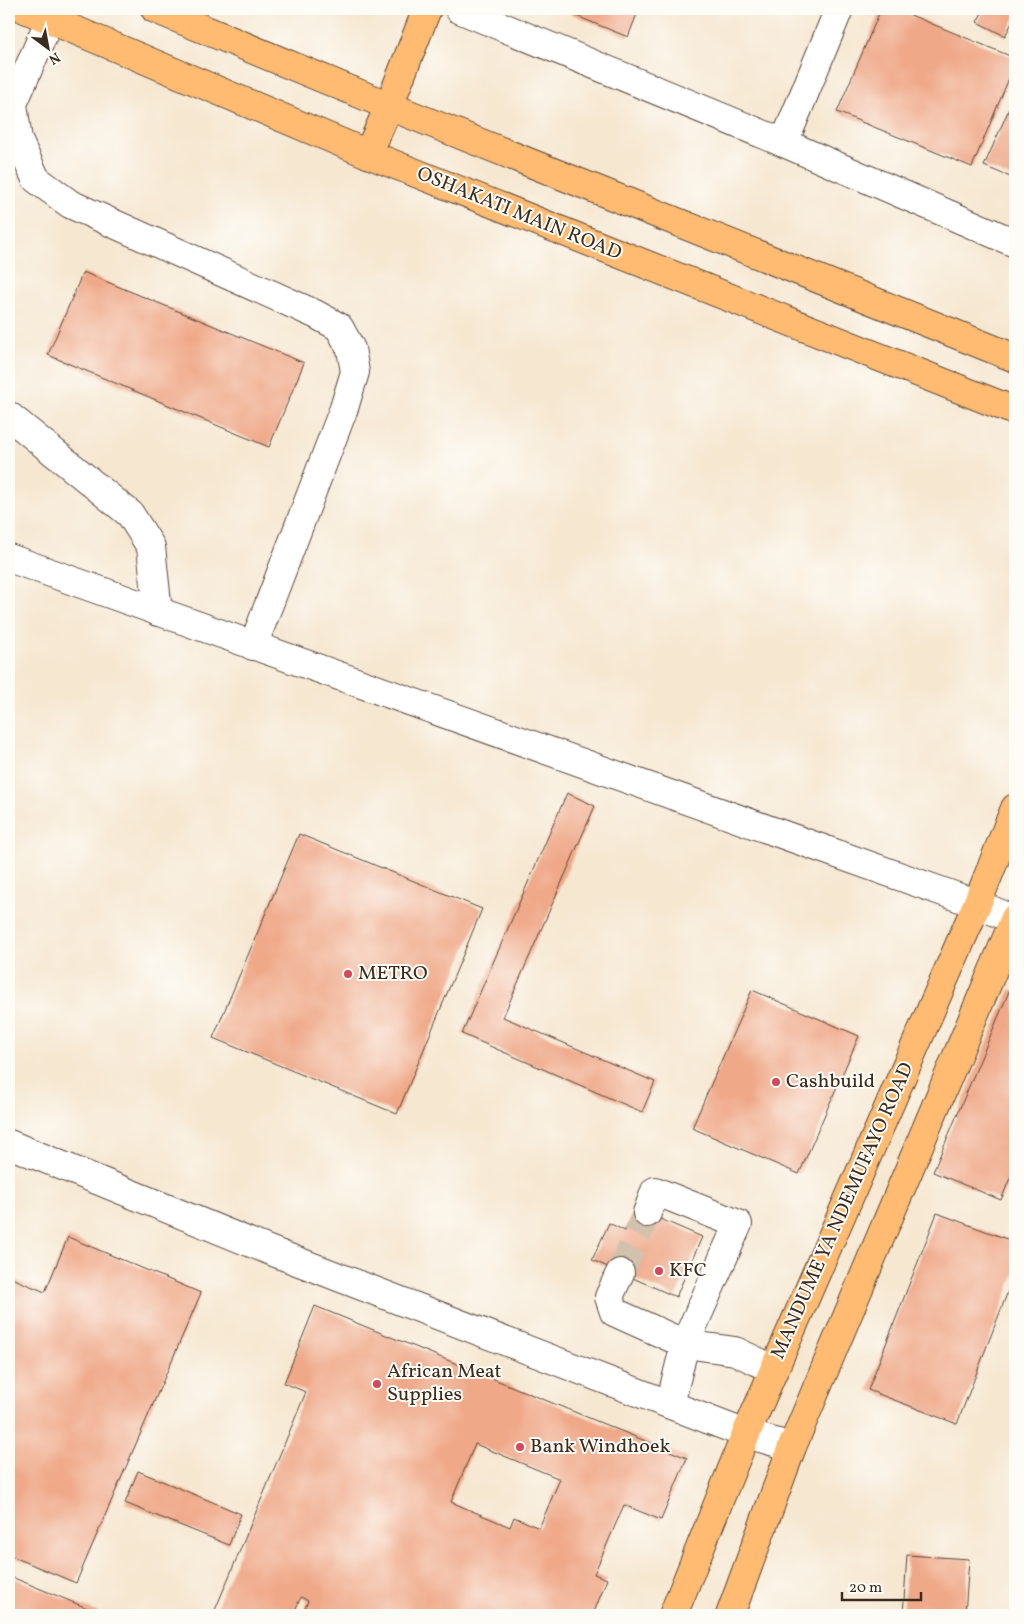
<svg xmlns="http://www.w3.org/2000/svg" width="1024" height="1624" viewBox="0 0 1024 1624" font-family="Vollkorn,serif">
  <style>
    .building { fill: #efa888; fill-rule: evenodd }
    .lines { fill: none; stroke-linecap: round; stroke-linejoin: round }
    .minor-tunnel { stroke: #d1c1ad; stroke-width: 28; stroke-dasharray: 28 14; stroke-linecap: butt }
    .minor-casing { stroke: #574639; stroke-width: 30 }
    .major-casing { stroke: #574639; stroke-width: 30 }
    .minor { stroke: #fff; stroke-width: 28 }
    .major { stroke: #ffbb71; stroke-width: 28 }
    .poi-dot { fill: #d1495b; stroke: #fdfcf7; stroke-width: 2 }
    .labels { text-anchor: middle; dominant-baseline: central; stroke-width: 4; stroke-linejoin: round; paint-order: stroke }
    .street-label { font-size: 20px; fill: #3b2a1e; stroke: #fdfcf7 }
    .poi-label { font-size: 20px; fill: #3b2a1e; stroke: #fdfcf7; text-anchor: start }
  </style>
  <rect width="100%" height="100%" fill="#fdfcf7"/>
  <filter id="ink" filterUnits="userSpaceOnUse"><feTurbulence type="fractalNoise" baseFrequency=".02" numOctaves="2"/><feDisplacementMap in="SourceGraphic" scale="10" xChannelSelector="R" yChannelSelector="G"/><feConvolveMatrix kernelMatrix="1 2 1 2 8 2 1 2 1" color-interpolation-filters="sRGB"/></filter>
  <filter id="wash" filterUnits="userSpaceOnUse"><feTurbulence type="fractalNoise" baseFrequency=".0096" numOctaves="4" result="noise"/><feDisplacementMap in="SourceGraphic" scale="20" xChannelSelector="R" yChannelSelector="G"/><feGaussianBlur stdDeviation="1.12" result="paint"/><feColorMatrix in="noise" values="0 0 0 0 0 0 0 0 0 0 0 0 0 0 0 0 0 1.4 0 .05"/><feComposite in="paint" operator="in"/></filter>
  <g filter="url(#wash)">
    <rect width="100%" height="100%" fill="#f6e7d1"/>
    <g id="blocks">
      <g class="building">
        <polygon points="571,9 639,9 628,37 569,13"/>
        <polygon points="881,9 896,9 1015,58 1015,64 972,167 837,112"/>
        <polygon points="984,9 1015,9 1015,17 1005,36 977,22"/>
        <polygon points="1009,109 1015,112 1015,179 984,166"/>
        <polygon points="83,272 304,363 269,447 48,355"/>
        <polygon points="567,793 595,806 503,1017 655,1082 642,1112 462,1034"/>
        <polygon points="299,834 482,909 397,1114 213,1038"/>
        <polygon points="1010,989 1015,991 1015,1166 1001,1200 933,1172"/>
        <polygon points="752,990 859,1036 799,1174 692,1128"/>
        <polygon points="635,1208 702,1237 676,1297 592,1260 609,1223 625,1231"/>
        <polygon points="937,1213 1015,1242 1015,1273 957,1424 868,1390"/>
        <polygon points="68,1237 201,1293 76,1583 9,1555 9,1277 45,1292"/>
        <path d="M315,1306L687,1458L661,1520L624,1505L594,1574L607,1579L593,1615H302L308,1601L301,1597L293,1615H213L306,1392L284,1383ZM475,1444L560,1479L539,1528L514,1517L510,1527L451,1502Z"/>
        <polygon points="138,1471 241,1514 229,1545 125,1503"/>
        <polygon points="907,1555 969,1559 965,1615 903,1615"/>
        <polygon points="9,1576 104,1615 9,1615"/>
      </g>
    </g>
  </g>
  <g filter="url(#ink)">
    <use href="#blocks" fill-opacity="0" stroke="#574639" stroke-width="1"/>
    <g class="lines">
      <polyline class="minor-tunnel" points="620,1273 647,1213"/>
      <defs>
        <g id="minor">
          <polyline points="459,9 784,143 839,9"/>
          <polyline points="50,19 13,104 18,140 36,179 70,204 315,314 339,327 351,349 355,372 344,408 253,646"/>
          <polyline points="784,143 1015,243"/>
          <polyline points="9,416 130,514 151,547 158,612"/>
          <polyline points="9,558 977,904 1015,920"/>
          <polyline points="9,1144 271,1251 746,1434 792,1447"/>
          <polyline points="647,1213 655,1191 738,1224 685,1344 670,1404"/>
          <polyline points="620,1273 609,1297 614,1312 685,1344 735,1351 773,1369"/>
        </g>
        <g id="major">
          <polyline points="25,9 368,154 1015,411"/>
          <polyline points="155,9 389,106 1015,358"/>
          <polyline points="368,154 389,106 427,9"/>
          <polyline points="673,1615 746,1434 977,904 1015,808"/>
          <polyline points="730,1615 792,1447 1015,918"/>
        </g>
      </defs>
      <use href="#minor" class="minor-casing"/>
      <use href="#major" class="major-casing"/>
      <use href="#minor" class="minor"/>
      <use href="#major" class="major"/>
    </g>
  </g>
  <g class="poi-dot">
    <circle cx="348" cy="974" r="5"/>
    <circle cx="776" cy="1082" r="5"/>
    <circle cx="659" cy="1271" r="5"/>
    <circle cx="377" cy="1384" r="5"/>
    <circle cx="520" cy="1447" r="5"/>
  </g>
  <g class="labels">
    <g class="street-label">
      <text transform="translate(519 214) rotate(22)">OSHAKATI MAIN ROAD</text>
      <text transform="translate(843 1211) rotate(-66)">MANDUME YA NDEMUFAYO ROAD</text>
    </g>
    <g class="poi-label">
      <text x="358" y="974">METRO</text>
      <text x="786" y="1082">Cashbuild</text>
      <text x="669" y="1271">KFC</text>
      <text x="387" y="1372">African Meat<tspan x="387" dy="23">Supplies</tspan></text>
      <text x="530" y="1447">Bank Windhoek</text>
    </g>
  </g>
  <rect width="1024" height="1624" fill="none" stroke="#fdfcf7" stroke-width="30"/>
  <g transform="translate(48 48) rotate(148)" stroke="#fdfcf7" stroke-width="4" paint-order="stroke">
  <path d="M0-4L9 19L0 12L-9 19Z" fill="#3b2a1e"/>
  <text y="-8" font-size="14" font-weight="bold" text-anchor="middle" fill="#3b2a1e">N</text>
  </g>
  <path d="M842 1592v8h79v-8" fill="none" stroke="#3b2a1e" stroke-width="2.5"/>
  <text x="849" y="1592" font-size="15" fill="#3b2a1e" stroke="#fdfcf7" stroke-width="4" paint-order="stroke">20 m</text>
</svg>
